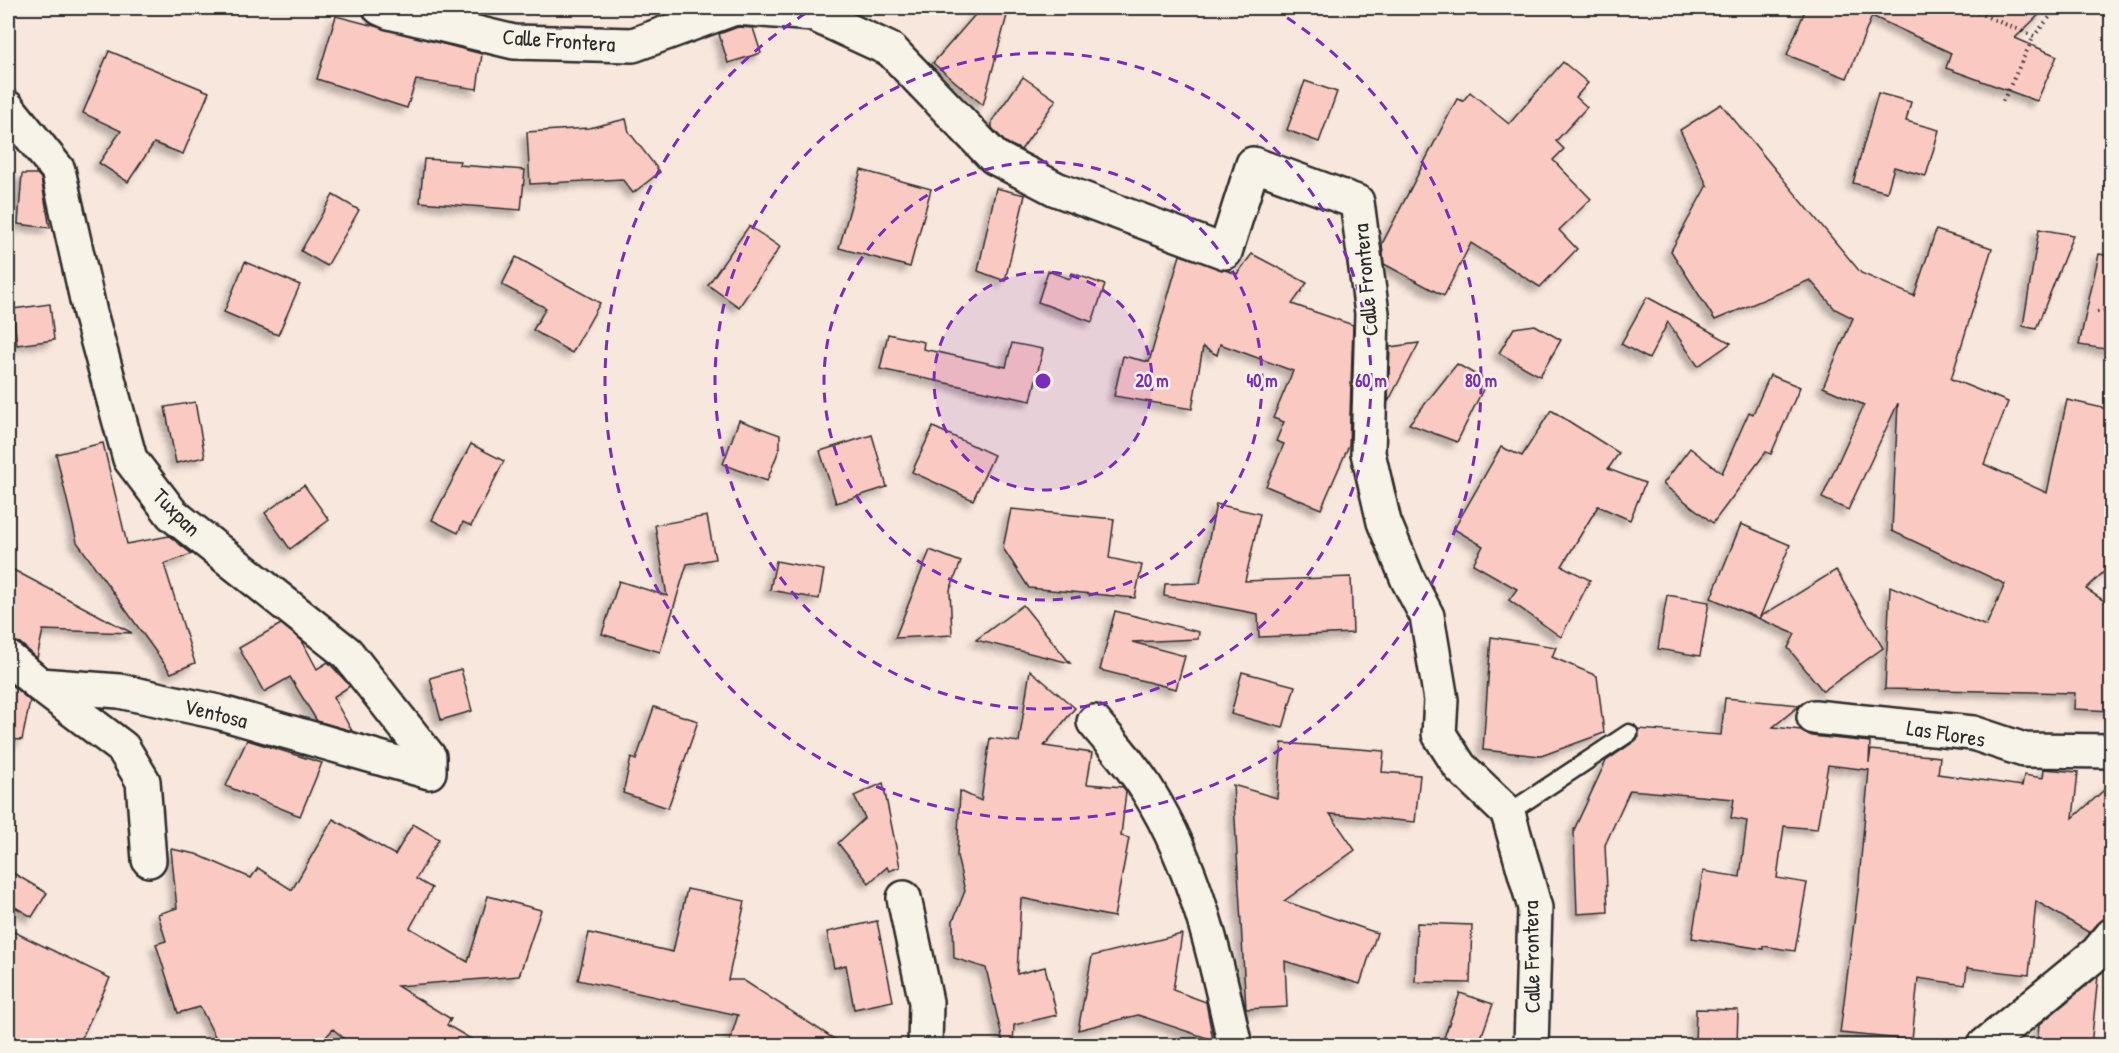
<svg xmlns="http://www.w3.org/2000/svg" width="2119" height="1053" viewBox="0 0 2119 1053" font-family="'Patrick Hand',sans-serif">
  <style>
    .building { fill: #facac2; stroke: #2b2b2b; stroke-width: 1.5; filter: url(#shadow) }
    .lines { fill: none; stroke-linecap: round; stroke-linejoin: round }
    .lane-casing { stroke: #2b2b2b; stroke-width: 21 }
    .street-casing { stroke: #2b2b2b; stroke-width: 38 }
    .path { stroke: #2b2b2b; stroke-width: 4; stroke-dasharray: 1.5 4.5; stroke-linecap: butt }
    .lane { stroke: #f7f3e8; stroke-width: 16 }
    .street { stroke: #f7f3e8; stroke-width: 33 }
    .ring { fill: none; stroke: #7b2cbf; stroke-width: 3; stroke-dasharray: 10 8 }
    .labels { text-anchor: middle; dominant-baseline: central; stroke-width: 5; stroke-linejoin: round; paint-order: stroke }
    .street-label { font-size: 22px; fill: #2b2b2b; stroke: #f7f3e8 }
    .centre { fill: #7b2cbf; stroke: #f7f3e8; stroke-width: 3 }
    .ring-label { font-size: 18px; text-anchor: middle; font-weight: bold; fill: #7b2cbf; stroke: #f7f3e8; stroke-width: 5; stroke-linejoin: round; paint-order: stroke }
  </style>
  <defs>
    <filter id="shadow"><feDropShadow dx="-5.5" dy="5.5" stdDeviation="3" flood-color="#0004"/></filter>
  </defs>
  <rect width="100%" height="100%" fill="#f8e7dd"/>
  <filter id="ink" filterUnits="userSpaceOnUse"><feTurbulence type="fractalNoise" baseFrequency=".0167" numOctaves="2"/><feDisplacementMap in="SourceGraphic" scale="12" xChannelSelector="R" yChannelSelector="G"/><feConvolveMatrix kernelMatrix="1 2 1 2 8 2 1 2 1" color-interpolation-filters="sRGB"/></filter>
  <g filter="url(#ink)">
    <g class="building">
      <polygon points="451,8 487,8 485,16"/>
      <polygon points="981,8 1009,8 983,105 933,63"/>
      <polygon points="1806,8 2046,8 2015,38 2057,56 2037,101 1946,68 1951,53 1872,16 1847,78 1787,55"/>
      <polygon points="336,16 482,54 477,89 416,80 407,108 317,79"/>
      <polygon points="738,27 753,28 761,53 728,63 719,34"/>
      <polygon points="109,51 209,92 183,154 154,143 128,182 99,163 121,131 83,113"/>
      <polygon points="1563,62 1588,83 1576,97 1587,107 1556,141 1564,149 1553,160 1591,199 1559,230 1577,249 1540,287 1471,243 1444,296 1384,264 1382,244 1457,99 1463,101 1470,92 1509,124"/>
      <polygon points="1023,77 1056,100 1021,150 1005,142 992,128 992,121"/>
      <polygon points="1305,81 1337,92 1319,142 1287,130"/>
      <polygon points="1878,93 1911,102 1906,121 1939,130 1926,176 1894,167 1887,192 1853,183"/>
      <polygon points="1721,104 1861,273 1914,296 1936,230 1992,248 1951,379 2008,402 1984,464 2047,493 2067,400 2112,410 2112,472 2107,490 2112,492 2112,564 2086,589 2112,606 2112,711 2074,709 2075,693 1885,689 1890,586 1986,626 2005,584 1892,531 1898,403 1848,510 1822,498 1864,405 1823,387 1853,318 1835,309 1810,280 1715,320 1671,251 1707,185 1708,187 1680,130"/>
      <polygon points="626,119 629,132 660,172 633,193 622,179 530,184 527,132 589,128"/>
      <polygon points="424,159 460,161 459,165 525,170 521,210 420,202"/>
      <polygon points="861,170 931,189 910,267 839,248"/>
      <polygon points="22,174 37,174 41,178 50,228 18,224"/>
      <polygon points="996,188 1025,195 1005,281 978,271"/>
      <polygon points="333,195 359,210 327,266 301,251"/>
      <polygon points="749,226 780,247 739,307 708,285"/>
      <polygon points="2039,229 2073,235 2036,329 2023,326"/>
      <polygon points="1252,254 1307,283 1292,304 1353,325 1349,445 1321,509 1266,486 1284,444 1276,441 1284,422 1273,418 1293,371 1220,344 1217,355 1203,347 1192,409 1114,396 1123,356 1149,362 1180,255 1237,274"/>
      <polygon points="2099,254 2112,256 2112,350 2079,345"/>
      <polygon points="516,257 600,303 572,353 533,330 546,308 502,285"/>
      <polygon points="245,262 300,285 278,335 224,312"/>
      <polygon points="1048,271 1070,279 1072,273 1105,285 1092,322 1038,302"/>
      <polygon points="1647,297 1673,311 1731,343 1698,366 1668,322 1649,359 1621,344"/>
      <polygon points="50,304 54,340 17,345 13,309"/>
      <polygon points="1535,325 1561,340 1540,376 1499,353 1514,328"/>
      <polygon points="888,334 924,342 923,349 1006,367 1012,343 1043,349 1031,401 880,369"/>
      <polygon points="1419,343 1388,402 1390,347"/>
      <polygon points="1457,364 1487,381 1457,442 1409,424"/>
      <polygon points="1770,375 1800,387 1771,454 1766,452 1713,523 1663,484 1690,448 1722,473 1749,412 1753,414"/>
      <polygon points="195,402 205,457 176,463 165,407"/>
      <polygon points="1551,410 1619,453 1608,469 1645,483 1630,520 1598,506 1562,566 1590,580 1561,637 1509,600 1517,589 1473,564 1483,546 1454,529 1501,447 1522,456"/>
      <polygon points="739,420 780,435 780,447 767,481 723,464"/>
      <polygon points="933,427 994,455 973,500 912,472"/>
      <polygon points="872,435 887,487 836,503 820,451"/>
      <polygon points="103,443 127,544 169,536 192,554 164,564 195,663 171,673 77,542 56,454"/>
      <polygon points="471,444 504,461 471,526 463,522 458,533 432,520"/>
      <polygon points="304,485 329,520 290,549 265,513"/>
      <polygon points="1216,504 1260,514 1245,581 1351,577 1353,633 1259,637 1258,614 1164,596 1165,584 1200,583"/>
      <polygon points="1011,509 1114,519 1109,558 1142,565 1135,598 1029,588 1003,548"/>
      <polygon points="707,516 715,559 687,564 660,652 602,634 619,581 667,596 655,525"/>
      <polygon points="1741,524 1790,545 1760,617 1836,570 1883,648 1823,691 1788,648 1795,634 1711,598"/>
      <polygon points="930,550 961,562 950,590 952,635 895,638"/>
      <polygon points="776,561 824,570 819,599 770,590"/>
      <polygon points="8,567 132,633 43,630 37,658 20,643 8,640"/>
      <polygon points="1667,595 1709,602 1700,656 1658,649"/>
      <polygon points="1023,605 1070,663 976,640"/>
      <polygon points="1115,611 1199,632 1198,639 1132,642 1185,656 1176,689 1100,670"/>
      <polygon points="281,624 302,641 317,669 328,662 350,686 333,697 352,731 317,721 290,677 264,692 239,648"/>
      <polygon points="1491,637 1556,647 1552,657 1597,676 1604,733 1541,756 1483,750"/>
      <polygon points="461,669 472,711 441,720 430,678"/>
      <polygon points="1030,670 1075,708 1044,746 1092,753 1087,784 1123,787 1126,791 1121,836 1129,838 1114,917 1021,898 1017,974 1045,967 1057,1015 1014,1025 1013,1046 1004,1046 986,968 954,958 953,921 965,891 957,856 960,791 981,801 990,738 1019,742"/>
      <polygon points="1242,672 1295,686 1283,728 1231,714"/>
      <polygon points="8,682 30,701 22,740 8,739"/>
      <polygon points="1725,698 1800,705 1773,727 1801,730 1812,736 1870,742 1869,763 1871,750 1940,757 1938,774 2022,786 2024,775 2043,778 2044,769 2078,772 2073,818 2112,783 2112,917 2098,923 2090,933 2036,901 2029,975 1967,968 1965,985 1918,978 1912,1040 1840,1033 1858,891 1869,770 1828,765 1817,829 1784,826 1777,878 1807,883 1795,951 1763,946 1763,949 1692,938 1703,871 1740,877 1747,821 1731,818 1734,799 1630,790 1605,845 1608,912 1577,914 1574,830 1606,761 1635,741 1639,737 1638,729 1721,735"/>
      <polygon points="654,707 698,721 668,808 623,793 631,758 636,760"/>
      <polygon points="247,740 322,763 300,816 226,786"/>
      <polygon points="1282,743 1384,751 1382,772 1420,775 1415,822 1330,814 1355,850 1284,901 1377,933 1360,984 1285,961 1287,1007 1246,1009 1233,785 1277,798"/>
      <polygon points="883,783 900,867 889,871 887,867 869,883 838,843 865,818 854,796"/>
      <polygon points="333,819 395,855 413,824 439,839 416,879 432,888 410,928 468,962 488,896 541,910 519,976 397,986 451,1019 447,1025 483,1046 353,1046 333,1029 318,1046 220,1046 200,1007 178,1013 156,944 166,941 158,914 177,908 171,849 196,854 251,878 258,868 292,890"/>
      <polygon points="8,870 47,893 32,917 8,903"/>
      <polygon points="687,889 745,901 728,980 743,980 845,1046 728,1046 738,1015 578,980 589,933 673,952"/>
      <polygon points="877,921 893,1001 854,1009 846,965 834,968 827,932"/>
      <polygon points="1417,923 1472,925 1470,983 1415,982"/>
      <polygon points="8,929 110,978 78,1046 8,1046"/>
      <polygon points="1182,934 1173,990 1206,1002 1213,1040 1138,1015 1078,1030 1092,956"/>
      <polygon points="2098,976 2091,1046 2037,1046 2039,1025"/>
      <polygon points="1460,993 1493,1004 1478,1046 1441,1046"/>
      <polygon points="1696,1009 1738,1010 1737,1046 1695,1046"/>
    </g>
    <g class="lines">
      <defs>
        <polyline id="lane" points="1508,813 1629,733"/>
        <g id="street">
          <polyline points="380,8 389,12 514,42 633,45 735,8"/>
          <polyline points="736,8 813,14 891,50 994,157 1056,189 1225,252 1253,164 1357,202 1372,313 1368,453 1384,522 1408,580 1427,616 1441,700 1439,734 1460,767 1508,813 1535,908 1531,1046"/>
          <polyline points="8,108 58,170 90,313 130,459 172,514 347,653 429,757 429,772 218,712 119,691 40,685 8,658"/>
          <polyline points="40,685 123,748 143,781 149,860"/>
          <polyline points="1814,717 1973,733 2024,750 2112,751"/>
          <path d="M1094,722C1112,744 1133,766 1148,791C1196,868 1216,958 1235,1046"/>
          <polyline points="904,898 926,1002 925,1046"/>
          <polyline points="1984,1046 2097,953 2112,935"/>
        </g>
      </defs>
      <use href="#lane" class="lane-casing"/>
      <use href="#street" class="street-casing"/>
      <g class="path">
        <polyline points="1966,8 2034,36 2057,8"/>
        <polyline points="2112,89 2106,113 2112,136"/>
        <polyline points="2003,101 2034,36"/>
        <polyline points="2097,312 2112,310"/>
      </g>
      <use href="#lane" class="lane"/>
      <use href="#street" class="street"/>
    </g>
  </g>
  <circle cx="1043" cy="381" r="109" fill="#7b2cbf" fill-opacity=".12"/>
  <g class="ring">
    <circle cx="1043" cy="381" r="109"/>
    <circle cx="1043" cy="381" r="219"/>
    <circle cx="1043" cy="381" r="328"/>
    <path d="M1272 8A438 438 0 1 1 814 8"/>
  </g>
  <g class="labels">
    <g class="street-label">
      <text transform="translate(559 40) rotate(4)">Calle Frontera</text>
      <text transform="translate(1365 280) rotate(-95)">Calle Frontera</text>
      <text transform="translate(177 512) rotate(45)">Tuxpan</text>
      <text transform="translate(216 713) rotate(14)">Ventosa</text>
      <text transform="translate(1946 733) rotate(9)">Las Flores</text>
      <text transform="translate(1531 957) rotate(-91)">Calle Frontera</text>
    </g>
  </g>
  <circle cx="1043" cy="381" r="9" class="centre"/>
  <g class="ring-label">
    <text x="1152" y="387">20 m</text>
    <text x="1262" y="387">40 m</text>
    <text x="1371" y="387">60 m</text>
    <text x="1481" y="387">80 m</text>
  </g>
  <rect width="2119" height="1053" fill="none" stroke="#f7f3e8" stroke-width="30"/>
  <rect x="15" y="15" width="2089" height="1023" fill="none" stroke="#2b2b2b" stroke-width="2" filter="url(#ink)"/>
</svg>
